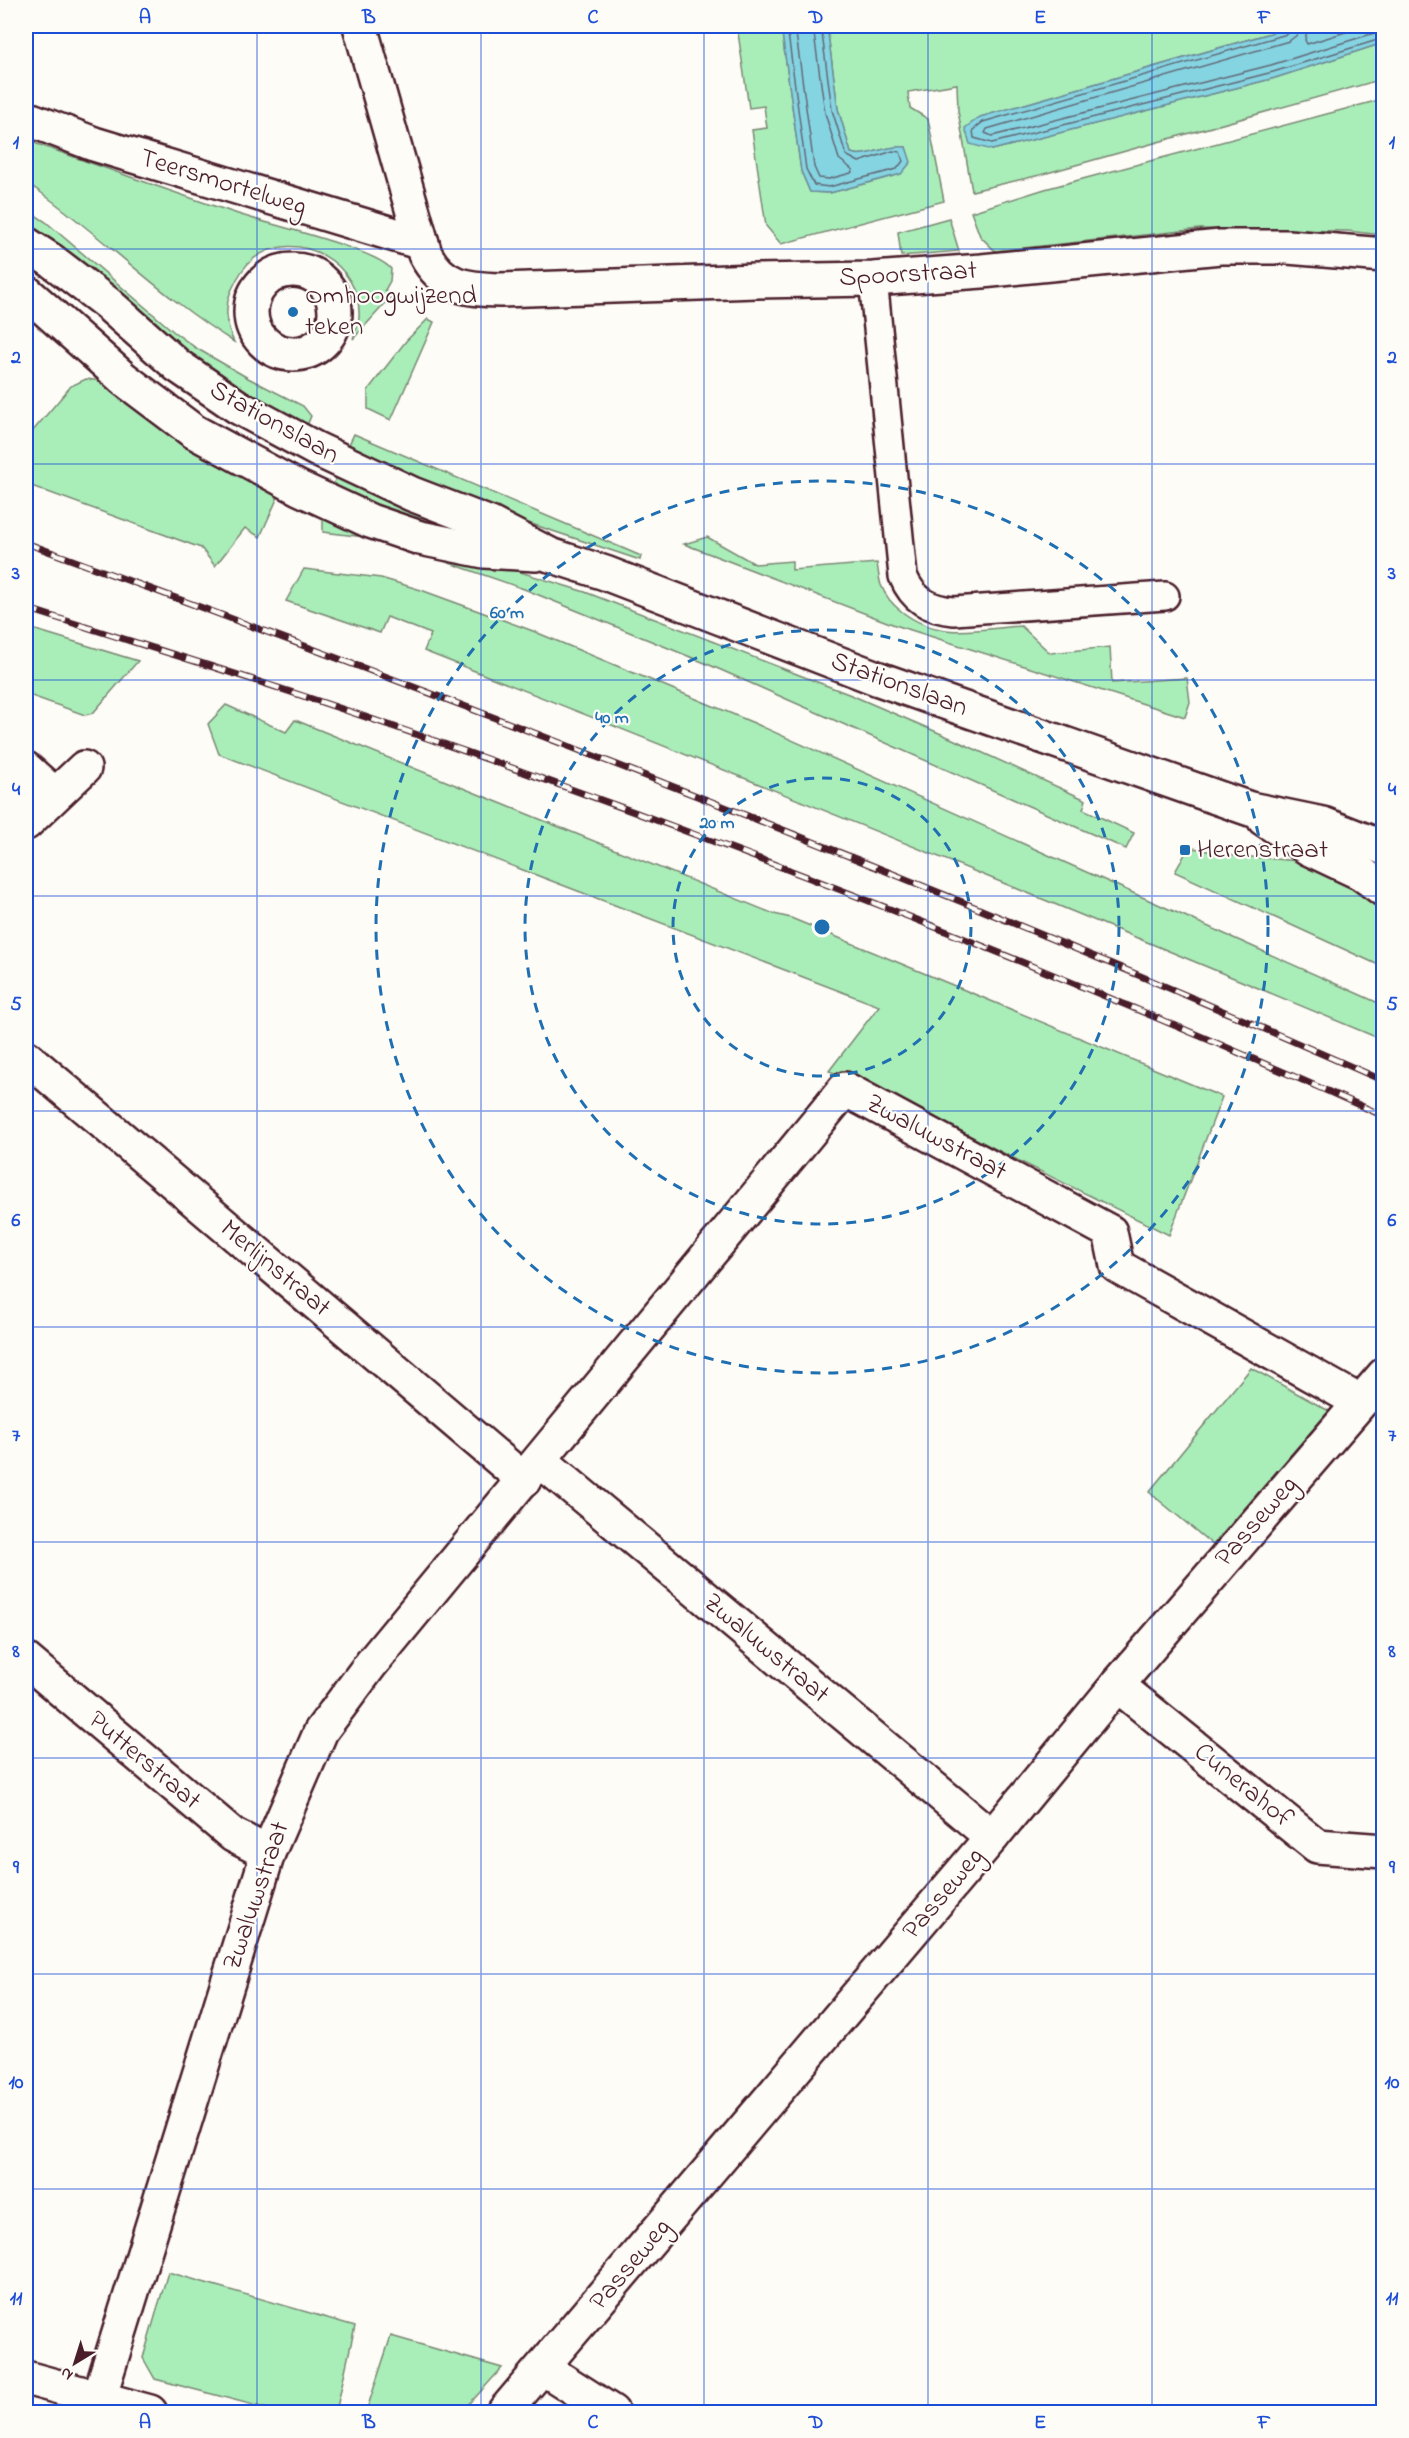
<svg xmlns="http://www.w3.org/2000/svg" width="1409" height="2438" viewBox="0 0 1409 2438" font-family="'Indie Flower',sans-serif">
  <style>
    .green { fill: #a9eeb9; stroke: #7a8672; stroke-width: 1.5 }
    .water { fill: #85d4e2; stroke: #6d8c99; stroke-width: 1.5 }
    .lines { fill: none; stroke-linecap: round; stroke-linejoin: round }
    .shore { stroke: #626774; stroke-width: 1.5 }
    .lane-casing { stroke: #4a1f2b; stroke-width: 32 }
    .street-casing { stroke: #4a1f2b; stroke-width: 38 }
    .secondary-casing { stroke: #4a1f2b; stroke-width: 38 }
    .lane { stroke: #fdfcf7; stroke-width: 27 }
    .street { stroke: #fdfcf7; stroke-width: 33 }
    .secondary { stroke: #fdfcf7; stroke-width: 33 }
    .rail-casing { stroke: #4a1f2b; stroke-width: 7 }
    .rail { stroke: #fdfcf7; stroke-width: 4.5; stroke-dasharray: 14; stroke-linecap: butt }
    .grid { fill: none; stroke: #1d4ed8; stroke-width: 1.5; stroke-opacity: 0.55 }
    .ring { fill: none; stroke: #1f6fb2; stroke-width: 3; stroke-dasharray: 10 8 }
    .poi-dot { fill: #1f6fb2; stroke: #fdfcf7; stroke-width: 2 }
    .labels { text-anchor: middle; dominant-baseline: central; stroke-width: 4.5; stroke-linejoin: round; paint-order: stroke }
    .street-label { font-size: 27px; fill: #4a1f2b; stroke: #fdfcf7 }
    .poi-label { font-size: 27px; fill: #4a1f2b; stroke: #fdfcf7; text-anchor: start }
    .centre { fill: #1f6fb2; stroke: #fdfcf7; stroke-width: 3 }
    .ring-label { font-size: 18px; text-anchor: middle; font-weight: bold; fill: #1f6fb2; stroke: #fdfcf7; stroke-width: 4.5; stroke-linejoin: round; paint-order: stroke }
    .neatline { fill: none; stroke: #1d4ed8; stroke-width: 2 }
    .grid-label { font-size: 20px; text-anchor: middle; font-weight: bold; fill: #1d4ed8 }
  </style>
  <rect width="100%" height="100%" fill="#fdfcf7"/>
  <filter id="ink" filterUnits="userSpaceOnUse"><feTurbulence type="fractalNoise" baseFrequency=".0167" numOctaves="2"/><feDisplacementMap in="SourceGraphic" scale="12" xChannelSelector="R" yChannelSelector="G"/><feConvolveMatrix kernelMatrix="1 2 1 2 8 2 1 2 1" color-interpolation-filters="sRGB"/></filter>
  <g filter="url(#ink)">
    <g class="green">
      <path d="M737,26H781L801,171L810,192L830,193L901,174L908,155L906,147C886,144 867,159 851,153L838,109L827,26H1295L981,117L992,150L1275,78L1383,43V79L1040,175L972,191L958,111L957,84L908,92L910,108L928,119L944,201L781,244L766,226L752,130L767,128L764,106L749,108Z"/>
      <polygon points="1383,99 1383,235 1347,231 1200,229 995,251 980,236 971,212 1045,189"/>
      <path d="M26,140C97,165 169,191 241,215C271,225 375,249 391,269L390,281L385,290L391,297L353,339C355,332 359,324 359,317C362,263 297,226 253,259C243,267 237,278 232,289C224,305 226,326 234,342C159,296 98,231 26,182Z"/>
      <polygon points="26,209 46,222 174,332 196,348 248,378 303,406 311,416 305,430 235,394 26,230"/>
      <polygon points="949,218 959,251 901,256 898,232"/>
      <polygon points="428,319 434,322 391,420 368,409 368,390 406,341"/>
      <polygon points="86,379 102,381 281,490 260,537 245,528 215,566 201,548 26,484 26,439 71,386"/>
      <polygon points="354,434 641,556 640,560 447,496 346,451"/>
      <polygon points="339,473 477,532 422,525 331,488"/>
      <polygon points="323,511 585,592 851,695 946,736 1086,800 1083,809 1134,833 1126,849 705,663 524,589 403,547 365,537 323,532"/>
      <path d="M707,537L755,564L792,561V570L877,563C878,570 879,579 881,585C885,595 893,605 901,611C939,641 977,629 1021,626L1050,653L1110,647L1112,683L1187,678L1190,702L1185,717L895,625L684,544Z"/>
      <path d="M304,569L381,578L421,590L533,631L754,723L1383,1005V1040C1065,907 745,777 424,651L431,634L387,617L380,633L286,601Z"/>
      <polygon points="26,627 138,661 93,713 85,715 26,694"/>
      <polygon points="226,705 286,732 295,720 774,914 791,918 1222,1097 1169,1235 862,1083 829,1071 879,1006 219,754 208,724"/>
      <polygon points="1189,847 1226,855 1299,861 1361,891 1383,907 1383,967 1175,872"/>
      <polygon points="1251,1368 1329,1411 1213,1545 1149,1492"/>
      <polygon points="168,2272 355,2326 336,2412 280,2412 155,2379 143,2358"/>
      <polygon points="391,2336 502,2368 462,2412 366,2412"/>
    </g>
    <g class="water">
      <path d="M781,26H827L838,109L851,153C866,159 886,144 906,147L911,162L901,174L830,193L810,192L801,171Z"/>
      <polygon points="1295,26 1383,26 1383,43 1275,78 992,150 970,144 965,128 980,117"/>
    </g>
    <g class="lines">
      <g class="shore">
        <polyline points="787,26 806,169 814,185 829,187 897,169 903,161 900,152 893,151 859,162 846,155 832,110 821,26"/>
        <polyline points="795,26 814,167 819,178 829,179 851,173 853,170 839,159 825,113 813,26"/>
        <polyline points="1292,26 1291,31 1287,34 983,122 973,130 974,138 992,143 1273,72 1384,38"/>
        <polyline points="1299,26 1297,35 1289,41 987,129 985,133 992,136 1271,65 1384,30"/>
        <polyline points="1308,26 1305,40 1307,44 1365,26"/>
      </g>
      <defs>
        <path id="lane" d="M873,279L903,576C913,600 929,609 954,611L1165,596"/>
        <g id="street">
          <path d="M360,26L425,254C442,287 466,289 500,290L756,281L873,279L982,271L1220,247H1288L1384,255"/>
          <polyline points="26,118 94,144 422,243"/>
          <circle cx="293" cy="312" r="42"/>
          <polyline points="26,769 54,794"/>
          <polyline points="26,823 84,768"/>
          <polyline points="26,1057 524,1480"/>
          <polyline points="541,1461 992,1837"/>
          <polyline points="26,1660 233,1835 268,1853"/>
          <polyline points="1117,1685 1317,1846 1384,1851"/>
          <polyline points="543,2368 612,2412"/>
          <polyline points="26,2378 150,2412"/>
          <polyline points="99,2398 268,1853 321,1731 371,1664 845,1089 1110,1232 1117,1266 1360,1402"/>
          <polyline points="504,2412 992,1837 1117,1685 1384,1375"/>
        </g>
        <g id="secondary">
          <polyline points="26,244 52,261 107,303 178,366 238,407 316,449 412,494 490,524 550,555 605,573 879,679 1250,809 1323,824 1384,848"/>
          <polyline points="26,292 124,379 193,431 299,488 370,521 420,538 484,551 536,554"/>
          <polyline points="1264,819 1308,848 1361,873 1384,890"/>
        </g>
      </defs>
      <use href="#lane" class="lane-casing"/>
      <use href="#street" class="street-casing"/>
      <use href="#secondary" class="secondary-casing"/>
      <use href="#lane" class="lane"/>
      <use href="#street" class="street"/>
      <use href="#secondary" class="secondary"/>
      <defs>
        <g id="rail">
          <path d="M26,543C483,710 938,884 1384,1081"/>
          <path d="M26,608C132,642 239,674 345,710C697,829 1044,965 1384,1116"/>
        </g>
      </defs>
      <use href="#rail" class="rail-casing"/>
      <use href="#rail" class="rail"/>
    </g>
  </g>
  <path class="grid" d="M257,26V2412M481,26V2412M704,26V2412M928,26V2412M1152,26V2412M26,249H1384M26,464H1384M26,680H1384M26,896H1384M26,1111H1384M26,1327H1384M26,1542H1384M26,1758H1384M26,1974H1384M26,2189H1384"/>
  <g class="ring">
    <circle cx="822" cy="927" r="149"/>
    <circle cx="822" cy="927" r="297"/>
    <circle cx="822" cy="927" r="446"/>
  </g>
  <g class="poi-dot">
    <circle cx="293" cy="312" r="6"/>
    <rect x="1179" y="844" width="12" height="12" rx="3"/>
  </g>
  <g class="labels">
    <g class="street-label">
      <text transform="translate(223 183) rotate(17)">Teersmortelweg</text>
      <text transform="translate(908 275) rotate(-3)">Spoorstraat</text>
      <text transform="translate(274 423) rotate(29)">Stationslaan</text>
      <text transform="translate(899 685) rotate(20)">Stationslaan</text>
      <text transform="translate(936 1138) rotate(28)">Zwaluwstraat</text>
      <text transform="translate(275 1269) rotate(40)">Merlijnstraat</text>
      <text transform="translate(1257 1522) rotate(-49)">Passeweg</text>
      <text transform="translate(766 1649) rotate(40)">Zwaluwstraat</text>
      <text transform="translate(144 1761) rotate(40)">Putterstraat</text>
      <text transform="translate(1243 1786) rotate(39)">Cunerahof</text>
      <text transform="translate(944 1894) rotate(-50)">Passeweg</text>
      <text transform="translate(257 1896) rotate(-71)">Zwaluwstraat</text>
      <text transform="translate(631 2265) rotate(-50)">Passeweg</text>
    </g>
    <g class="poi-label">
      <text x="305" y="296">Omhoogwijzend<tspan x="305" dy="31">teken</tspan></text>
      <text x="1197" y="850">Herenstraat</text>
    </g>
  </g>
  <circle cx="822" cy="927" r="9" class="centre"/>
  <g class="ring-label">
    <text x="507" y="618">60 m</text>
    <text x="612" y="723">40 m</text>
    <text x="717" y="828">20 m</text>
  </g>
  <rect width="1409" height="2438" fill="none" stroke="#fdfcf7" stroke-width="66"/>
  <g transform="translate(75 2363) rotate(218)" stroke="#fdfcf7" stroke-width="4.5" paint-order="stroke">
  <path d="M0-4.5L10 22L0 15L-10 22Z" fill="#4a1f2b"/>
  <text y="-9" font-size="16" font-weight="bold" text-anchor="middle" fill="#4a1f2b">N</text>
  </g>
  <rect x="33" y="33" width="1343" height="2372" class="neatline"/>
  <g class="grid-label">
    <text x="145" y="23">A</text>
    <text x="369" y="23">B</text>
    <text x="593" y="23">C</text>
    <text x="816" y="23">D</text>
    <text x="1040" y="23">E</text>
    <text x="1264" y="23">F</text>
    <text x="16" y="148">1</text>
    <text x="1392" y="148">1</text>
    <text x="16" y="363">2</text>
    <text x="1392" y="363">2</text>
    <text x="16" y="579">3</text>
    <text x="1392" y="579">3</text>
    <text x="16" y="795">4</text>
    <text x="1392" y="795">4</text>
    <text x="16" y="1010">5</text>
    <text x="1392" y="1010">5</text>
    <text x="16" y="1226">6</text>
    <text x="1392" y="1226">6</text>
    <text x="16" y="1441">7</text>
    <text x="1392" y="1441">7</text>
    <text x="16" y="1657">8</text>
    <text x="1392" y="1657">8</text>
    <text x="16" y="1873">9</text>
    <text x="1392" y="1873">9</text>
    <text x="16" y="2088">10</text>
    <text x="1392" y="2088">10</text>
    <text x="16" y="2304">11</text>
    <text x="1392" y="2304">11</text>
    <text x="145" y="2428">A</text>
    <text x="369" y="2428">B</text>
    <text x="593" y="2428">C</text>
    <text x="816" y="2428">D</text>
    <text x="1040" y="2428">E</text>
    <text x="1264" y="2428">F</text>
  </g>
</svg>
